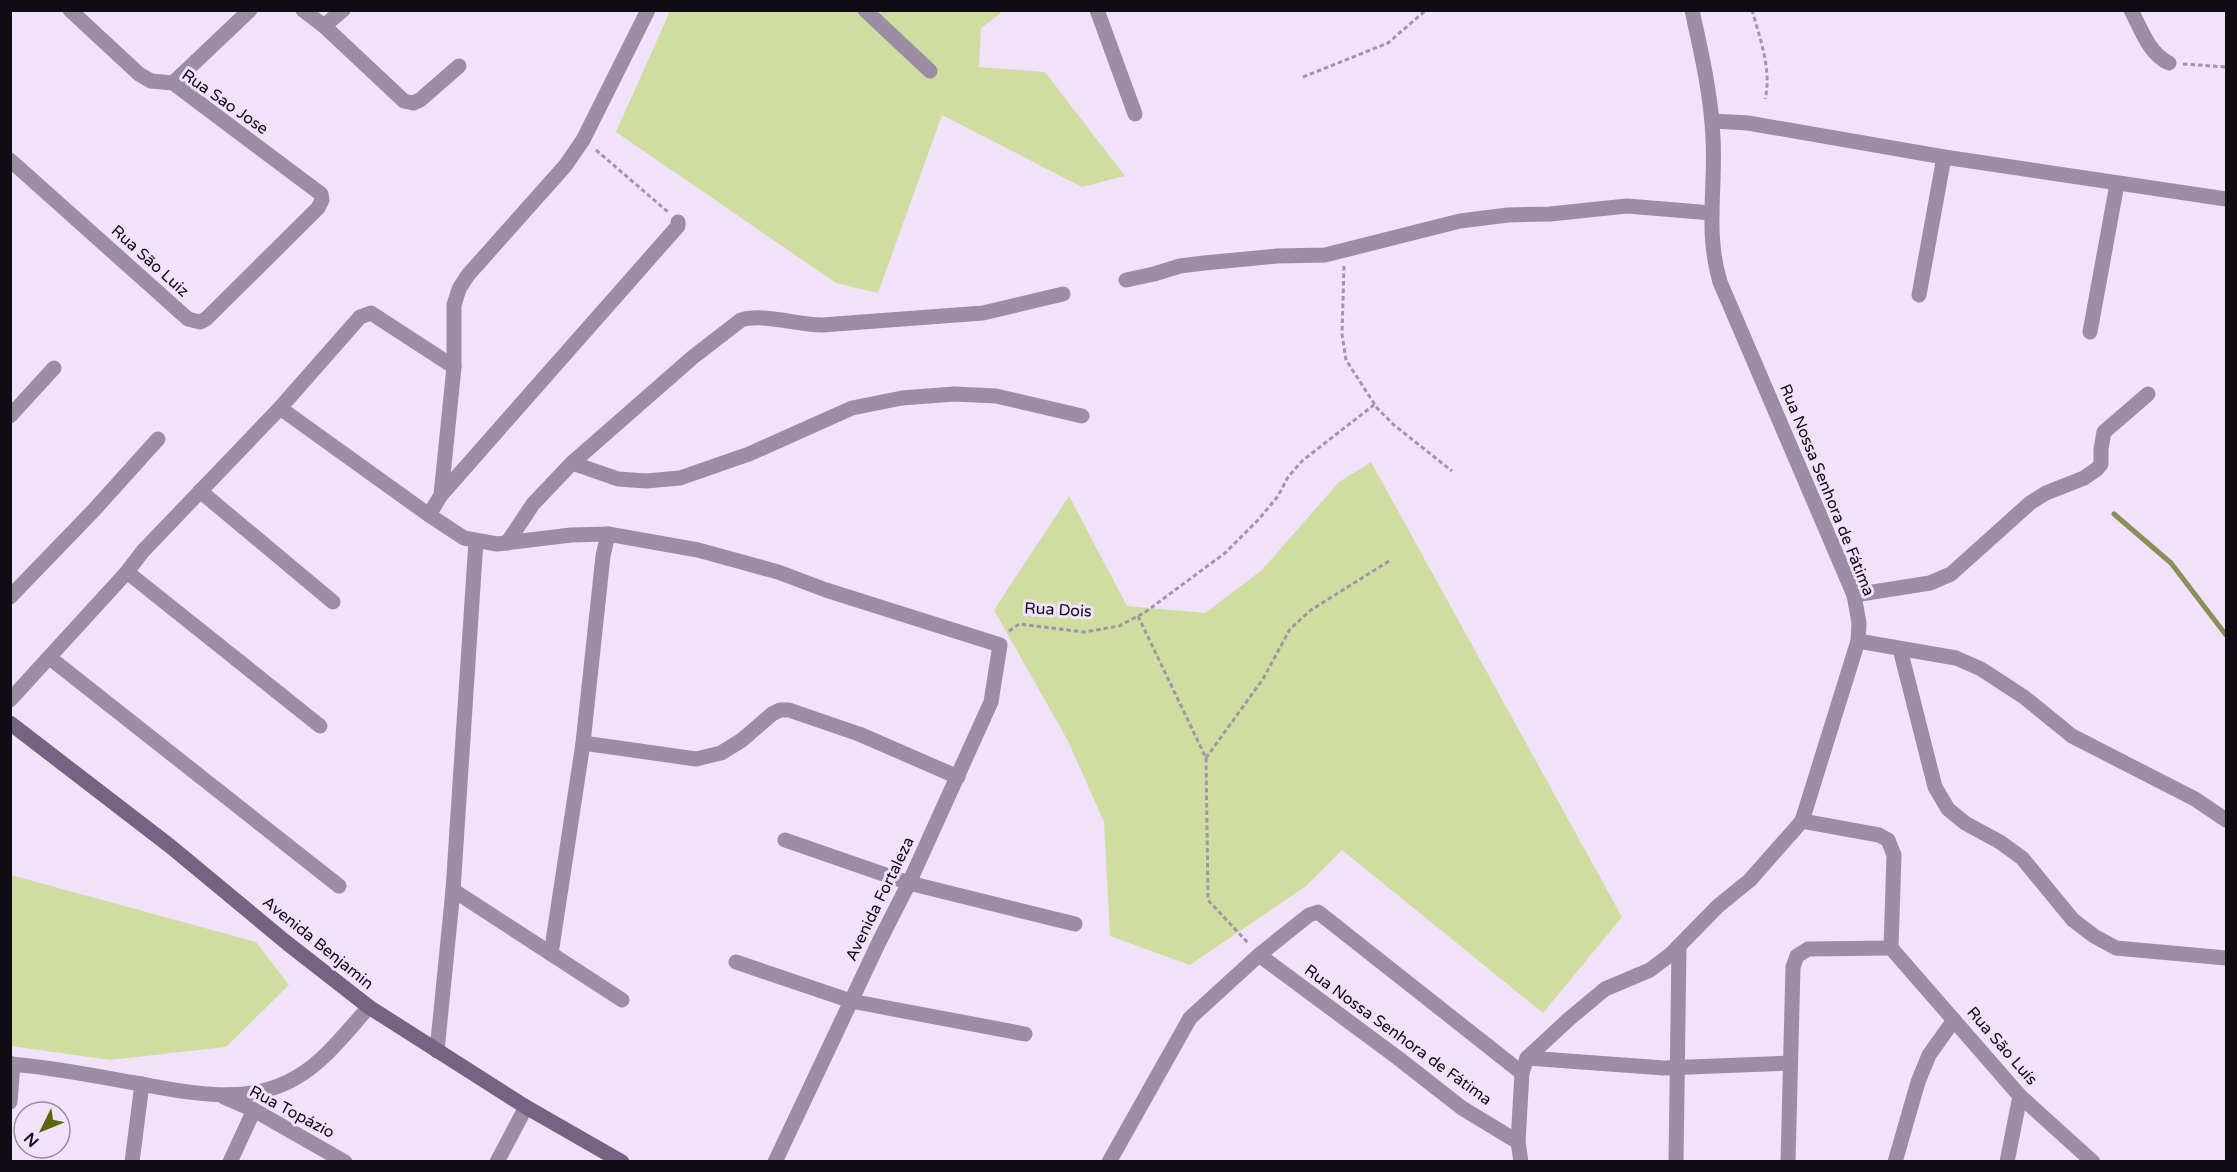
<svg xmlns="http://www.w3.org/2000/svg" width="2237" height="1172" viewBox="0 0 2237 1172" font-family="'Varela Round',sans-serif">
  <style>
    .green { fill: #d0dda0 }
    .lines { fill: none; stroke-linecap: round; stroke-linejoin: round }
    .stream { stroke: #879258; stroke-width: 5 }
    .path { stroke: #a195a9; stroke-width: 3; stroke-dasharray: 4.5 3; stroke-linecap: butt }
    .street { stroke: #9b8da4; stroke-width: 15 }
    .secondary { stroke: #766282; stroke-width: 15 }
    .labels { text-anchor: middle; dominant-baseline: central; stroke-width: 6; stroke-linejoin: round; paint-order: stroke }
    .street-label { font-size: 16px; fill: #110c14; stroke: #f1e1fb }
  </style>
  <rect width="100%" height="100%" fill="#f1e1fb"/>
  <g class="green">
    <polygon points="670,11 1000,11 1000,14 981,28 979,67 1045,72 1125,176 1082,187 942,115 878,293 836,283 616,132"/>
    <polygon points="1371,462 1622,917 1543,1013 1342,850 1306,886 1190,965 1110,936 1104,822 1068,741 994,610 1069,496 1127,606 1205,613 1262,570 1339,482"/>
    <polygon points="11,875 256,942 289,985 226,1047 110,1060 11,1046"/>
  </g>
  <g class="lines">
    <polyline class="stream" points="2114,514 2171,563 2226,635"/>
    <g class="path">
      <path d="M1752,10C1760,38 1772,71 1765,99"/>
      <polyline points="2183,64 2226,67"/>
      <polyline points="1303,77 1388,43 1426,10"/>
      <polyline points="596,150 668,212"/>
      <polyline points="1344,266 1342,334 1346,360 1377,408 1394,425 1452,471"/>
      <polyline points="1138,616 1206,758 1208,900 1248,943"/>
      <polyline points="1009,631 1019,624 1084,632 1119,626 1144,613 1225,553 1259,519 1278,496 1288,477 1302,461 1375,404"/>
      <polyline points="1206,758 1263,679 1290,629 1311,610 1389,561"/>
    </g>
    <g class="street">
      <polyline points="303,10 324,26 404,101 413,103 420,100 459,66"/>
      <polyline points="865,10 930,71"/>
      <polyline points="1097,10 1135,114"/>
      <path d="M2131,10C2141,29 2149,54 2169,63"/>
      <polyline points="324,26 343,10"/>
      <polyline points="173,83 250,10"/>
      <polyline points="1712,121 1748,123 1944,157 2226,199"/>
      <polyline points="10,160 188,319 200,322 206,319 318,208 322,200 321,194 173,83 151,81 139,74 70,10"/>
      <polyline points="1126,280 1154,274 1180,266 1204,263 1277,256 1325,255 1460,221 1508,215 1550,214 1627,206 1712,213"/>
      <polyline points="1919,295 1944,157"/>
      <polyline points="2090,332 2117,184"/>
      <polyline points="280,408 429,515 464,538 497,544 571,535 608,534 698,550 778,572 826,590 1000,645 991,702 909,883 879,942 775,1162"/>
      <polyline points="10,416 54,368"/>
      <polyline points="572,463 618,479 646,481 680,478 749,454 852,408 902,398 954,394 996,396 1082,416"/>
      <polyline points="200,491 333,602"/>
      <polyline points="441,495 678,226 678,222"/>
      <polyline points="429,515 441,495 454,367 454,305 459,289 468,275 565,166 583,140 648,10"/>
      <path d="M507,543L533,504L572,463L693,357L741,320C761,313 799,325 822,325L983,313L1063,294"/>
      <polyline points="127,572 320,726"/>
      <polyline points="1854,595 1930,583 1951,574 2030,503 2046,493 2084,478 2097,469 2101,464 2101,449 2104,432 2148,394"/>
      <polyline points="10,597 94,510 158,439"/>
      <polyline points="1858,641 1956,658 1981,669 2024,697 2072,736 2195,799 2226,820"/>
      <polyline points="1900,649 1935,787 1948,809 1965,823 2000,842 2022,858 2073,920 2094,936 2116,948 2226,958"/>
      <polyline points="50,658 339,886"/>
      <polyline points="10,700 127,572 143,551 280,408 360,317 371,313 454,367"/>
      <polyline points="583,743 696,759 721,753 742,740 772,714 780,710 789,710 859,734 958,777"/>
      <polyline points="1802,821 1879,835 1888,840 1894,855 1891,948"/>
      <polyline points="785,840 909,883 1075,924"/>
      <polyline points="453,890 622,1000"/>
      <polyline points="1891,948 2020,1096 2093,1162"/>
      <polyline points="551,954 583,743 603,556 608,534"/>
      <polyline points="1259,955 1309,915 1318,912 1522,1073"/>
      <polyline points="736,962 851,1001 1025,1034"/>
      <polyline points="437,1051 453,890 476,541"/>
      <polyline points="1527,1058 1664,1068 1790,1063"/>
      <path d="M10,1064C54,1067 98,1077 141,1084C192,1093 250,1106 297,1077C326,1060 347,1031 369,1007"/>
      <polyline points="224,1097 254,1110 345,1162"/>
      <polyline points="10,1102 13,1064"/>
      <polyline points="132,1162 142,1084"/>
      <polyline points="230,1162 254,1110"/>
      <polyline points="497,1162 526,1107"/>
      <polyline points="1109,1162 1190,1018 1259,955 1398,1058 1462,1108 1518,1142"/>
      <path d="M1521,1162L1518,1142L1522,1073L1527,1058L1569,1019L1605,989L1650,970L1671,954L1718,906L1750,880L1802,821L1858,641L1859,623L1854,595L1720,282C1705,232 1716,187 1713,137C1711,94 1701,52 1692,10"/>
      <polyline points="1676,1162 1679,946"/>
      <polyline points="1788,1162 1793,967 1797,956 1808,949 1891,948"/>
      <polyline points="1895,1162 1918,1082 1929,1055 1954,1020"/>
      <polyline points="2007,1162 2020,1096"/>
    </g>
    <polyline class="secondary" points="10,723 170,846 287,943 369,1007 526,1107 622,1162"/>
  </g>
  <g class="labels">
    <g class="street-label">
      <text transform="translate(225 102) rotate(35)">Rua Sao Jose</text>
      <text transform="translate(150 261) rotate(42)">Rua São Luiz</text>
      <text transform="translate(1827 490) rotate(68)">Rua Nossa Senhora de Fátima</text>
      <text transform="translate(1058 610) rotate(3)">Rua Dois</text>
      <text transform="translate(880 899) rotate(-64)">Avenida Fortaleza</text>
      <text transform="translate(318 943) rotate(39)">Avenida Benjamin</text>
      <text transform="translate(1398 1035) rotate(36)">Rua Nossa Senhora de Fátima</text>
      <text transform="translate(2002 1046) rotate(49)">Rua São Luís</text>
      <text transform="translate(292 1112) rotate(28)">Rua Topázio</text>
    </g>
  </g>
  <rect width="2237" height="1172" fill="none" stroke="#110c14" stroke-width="24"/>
  <g transform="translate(42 1130) rotate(227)"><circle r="28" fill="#f1e1fb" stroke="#978c9f" stroke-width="1.5"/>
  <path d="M0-4.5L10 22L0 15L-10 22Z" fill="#5b670b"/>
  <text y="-9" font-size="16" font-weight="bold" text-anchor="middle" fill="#110c14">N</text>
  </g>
</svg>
